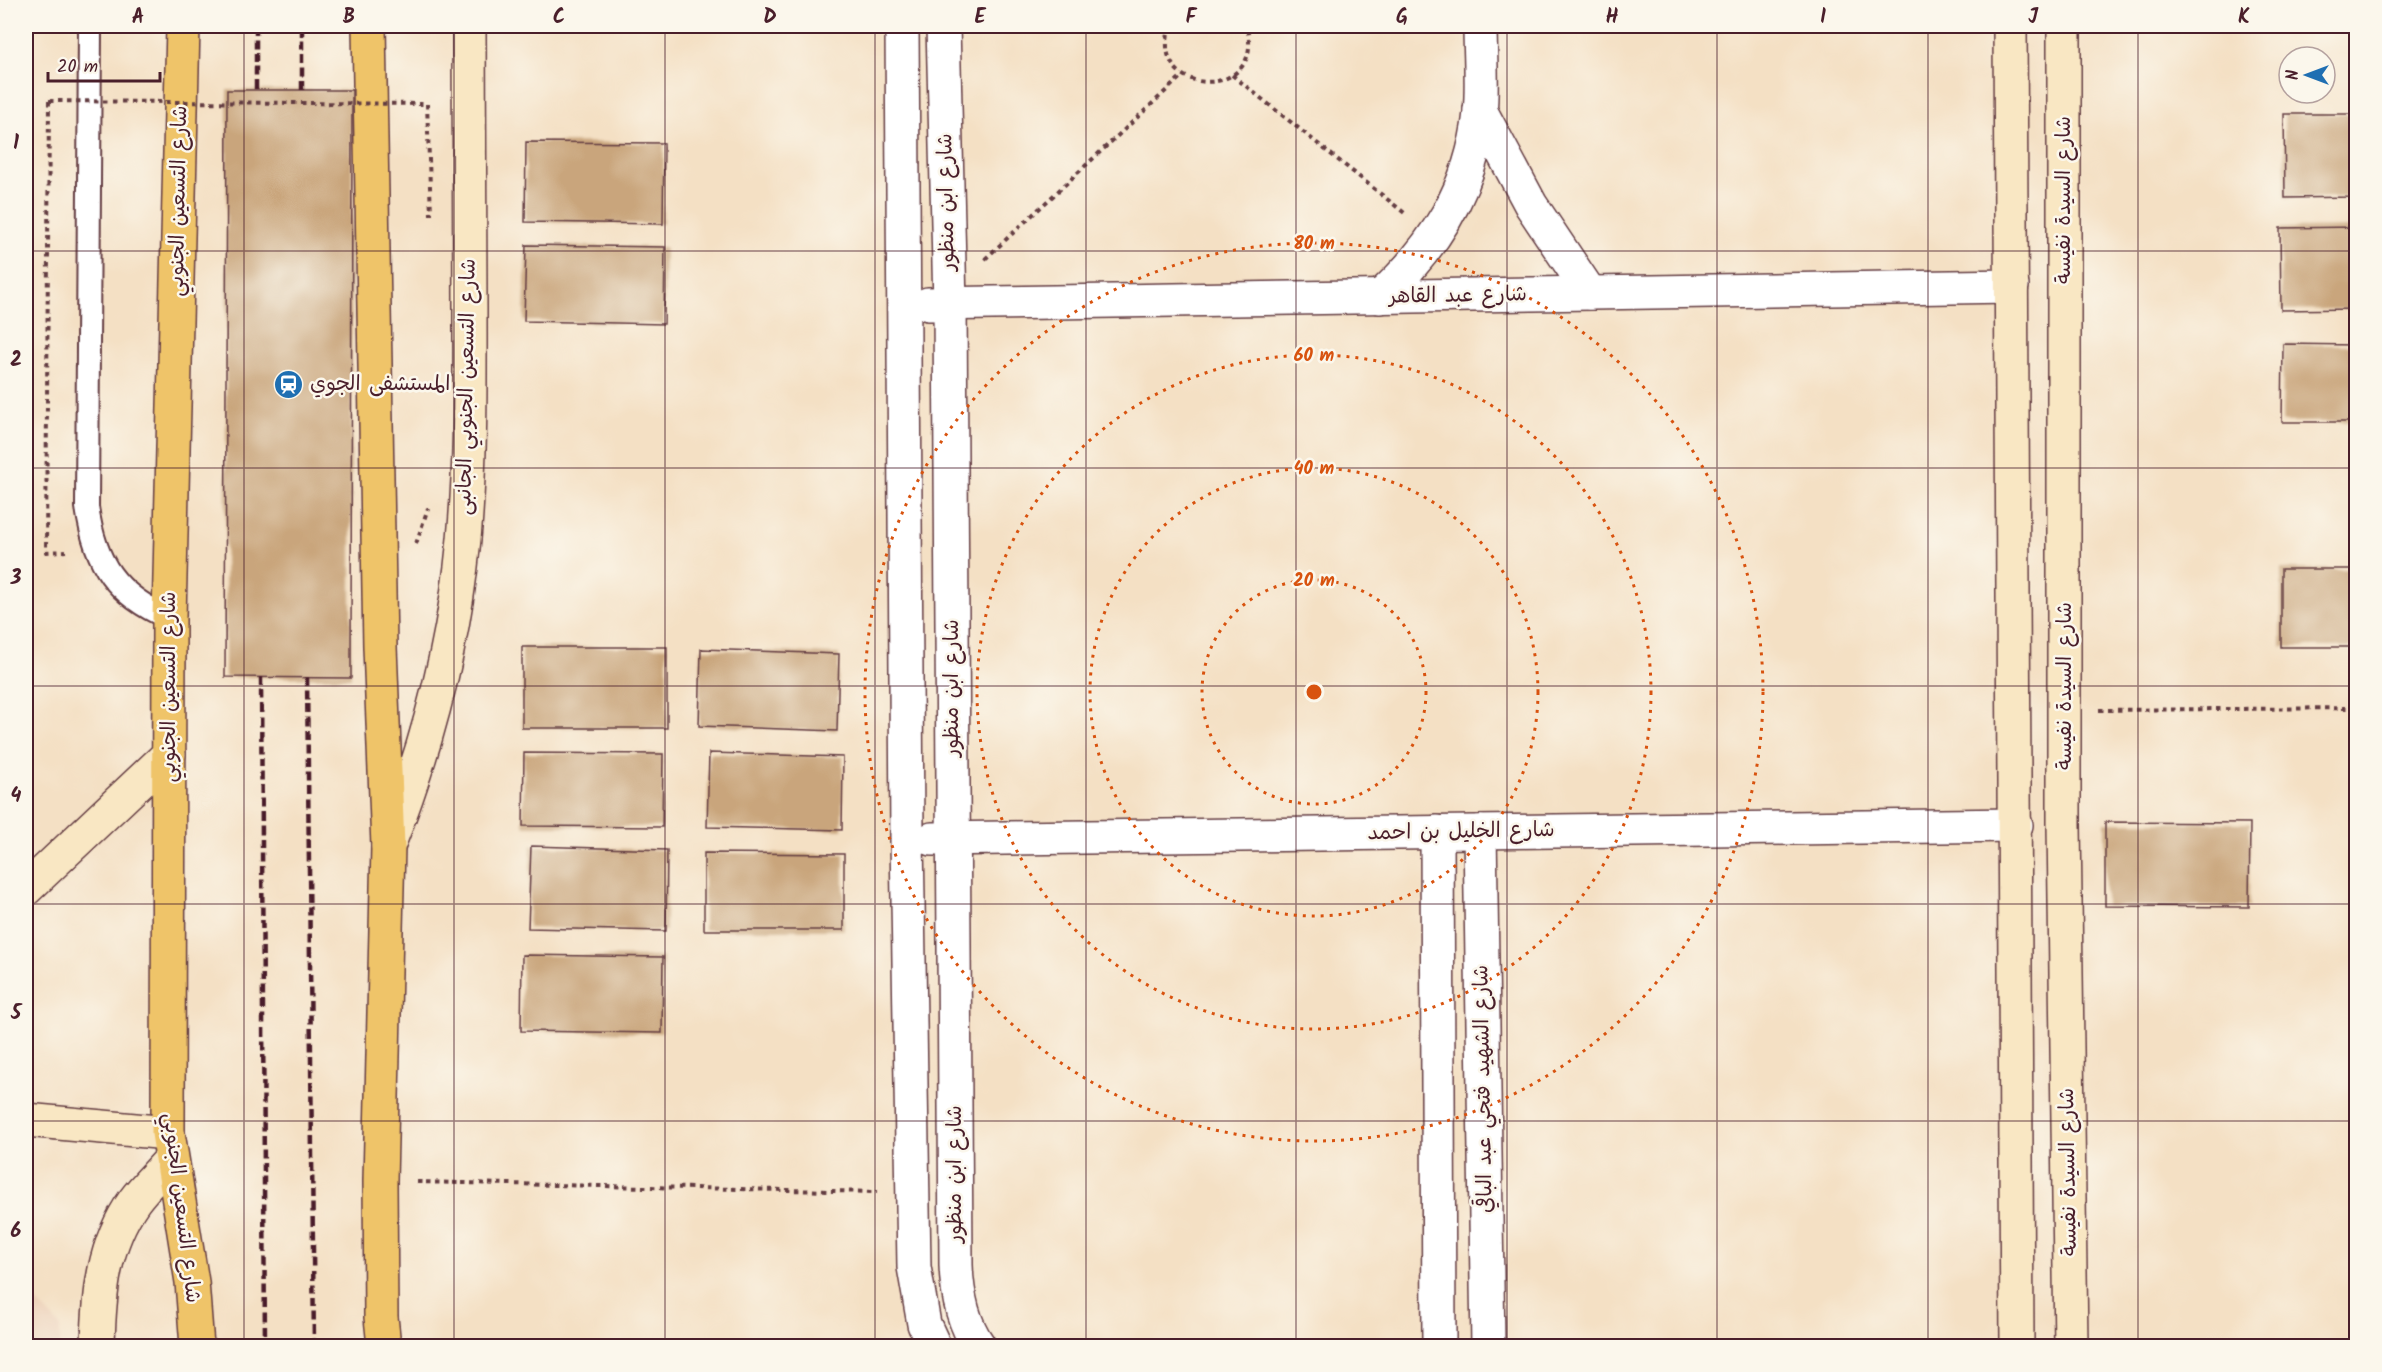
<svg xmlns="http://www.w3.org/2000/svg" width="2382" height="1372" viewBox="0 0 2382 1372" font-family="Kalam,'Playpen Sans Arabic',sans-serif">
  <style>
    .built { fill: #edd1b9 }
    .building { fill: #c9a57b }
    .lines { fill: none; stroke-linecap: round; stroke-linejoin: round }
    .lane-casing { stroke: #643c42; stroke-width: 26 }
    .street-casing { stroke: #643c42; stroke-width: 36 }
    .secondary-casing { stroke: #643c42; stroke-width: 36 }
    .highway-casing { stroke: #643c42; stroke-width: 36 }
    .path { stroke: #643c42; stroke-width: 4; stroke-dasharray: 4.5 4.5; stroke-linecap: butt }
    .lane { stroke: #fff; stroke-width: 22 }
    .street { stroke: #fff; stroke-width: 33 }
    .secondary { stroke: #f9e7c3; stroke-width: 33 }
    .highway { stroke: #efc469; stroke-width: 33 }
    .rail { stroke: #4a1f2b; stroke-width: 4.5; stroke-dasharray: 9 4.5; stroke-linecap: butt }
    .path-bridge { stroke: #643c42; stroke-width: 4; stroke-dasharray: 4.5 4.5; stroke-linecap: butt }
    .grid { fill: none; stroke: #4a1f2b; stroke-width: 1.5; stroke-opacity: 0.55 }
    .ring { fill: none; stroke: #d8530f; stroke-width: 3; stroke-dasharray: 3 6 }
    .labels { text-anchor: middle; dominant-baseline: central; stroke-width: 5; stroke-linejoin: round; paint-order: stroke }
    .street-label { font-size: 21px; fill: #4a1f2b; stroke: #fbf7ec }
    .poi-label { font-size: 21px; fill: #4a1f2b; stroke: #fbf7ec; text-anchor: start }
    .centre { fill: #d8530f; stroke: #fbf7ec; stroke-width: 3 }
    .ring-label { font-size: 18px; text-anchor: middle; font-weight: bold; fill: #d8530f; stroke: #fbf7ec; stroke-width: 5; stroke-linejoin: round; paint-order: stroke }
    .neatline { fill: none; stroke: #4a1f2b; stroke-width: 2 }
    .grid-label { font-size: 20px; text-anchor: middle; font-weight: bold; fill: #4a1f2b }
  </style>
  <rect width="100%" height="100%" fill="#fbf7ec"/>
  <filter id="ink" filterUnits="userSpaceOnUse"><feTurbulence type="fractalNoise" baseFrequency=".0167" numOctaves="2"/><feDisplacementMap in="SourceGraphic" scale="12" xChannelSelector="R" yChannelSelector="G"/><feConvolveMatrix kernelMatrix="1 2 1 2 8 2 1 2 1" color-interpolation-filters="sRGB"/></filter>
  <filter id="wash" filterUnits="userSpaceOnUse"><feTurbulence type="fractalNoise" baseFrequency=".008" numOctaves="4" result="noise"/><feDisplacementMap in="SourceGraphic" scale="24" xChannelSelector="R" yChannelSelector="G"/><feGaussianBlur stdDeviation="1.35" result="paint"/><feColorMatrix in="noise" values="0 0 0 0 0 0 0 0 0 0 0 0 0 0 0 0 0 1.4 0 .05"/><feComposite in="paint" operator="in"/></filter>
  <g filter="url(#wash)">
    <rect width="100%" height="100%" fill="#f4e0c4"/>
    <polygon class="built" points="26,1290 60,1326 60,1346 26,1346"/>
    <g id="blocks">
      <g class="building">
        <polygon points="227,90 352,90 351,678 225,677"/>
        <polygon points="2284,114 2356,114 2356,197 2285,198"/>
        <polygon points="526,142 664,143 663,224 525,222"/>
        <polygon points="2356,227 2356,309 2281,310 2280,228"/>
        <polygon points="526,245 665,247 664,324 524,321"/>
        <polygon points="2283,344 2356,345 2356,422 2282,422"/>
        <rect x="2281" y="569" width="75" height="78"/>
        <rect x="522" y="647" width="145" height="81"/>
        <polygon points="701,649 839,654 837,731 699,726"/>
        <polygon points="524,753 663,754 662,827 523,826"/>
        <polygon points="709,753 843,757 842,830 707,827"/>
        <polygon points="2105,822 2250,823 2249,907 2105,906"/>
        <polygon points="531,846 667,850 666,931 528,928"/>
        <polygon points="704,853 844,854 844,930 704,930"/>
        <polygon points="522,955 663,957 662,1033 521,1031"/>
      </g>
    </g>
  </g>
  <g filter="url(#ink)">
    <use href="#blocks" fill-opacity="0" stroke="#643c42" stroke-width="1.5"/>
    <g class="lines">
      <defs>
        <path id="lane" d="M90,26L87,507C95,564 116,595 169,618"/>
        <g id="street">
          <polyline points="902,26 907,839 914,1267 924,1324 934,1346"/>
          <path d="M943,26L950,304L956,1265C957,1294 962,1322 979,1346"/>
          <polyline points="1480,110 1531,205 1590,293"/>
          <path d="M1380,297C1435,247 1472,188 1480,113C1483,84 1480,54 1480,26"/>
          <polyline points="928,304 2012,286"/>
          <polyline points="1437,832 1439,1346"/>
          <polyline points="1480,832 1488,1346"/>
          <polyline points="932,839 2016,825"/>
        </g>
        <g id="secondary">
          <polyline points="2010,26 2017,1346"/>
          <polyline points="2064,26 2064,824 2071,1346"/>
          <path d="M388,846C427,748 454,644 464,539C471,461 470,384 470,307C470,213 469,119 469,26"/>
          <polyline points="26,889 169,754"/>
          <polyline points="26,1120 168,1133"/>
          <path d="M98,1346C99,1294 103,1245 134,1201C145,1186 159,1173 171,1159"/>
        </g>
        <g id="highway">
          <polyline points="183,26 169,618 168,1133 192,1282 197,1346"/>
          <polyline points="369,26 380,647 388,846 380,1181 381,1317 384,1346"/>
        </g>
      </defs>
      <use href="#lane" class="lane-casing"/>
      <use href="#street" class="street-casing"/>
      <use href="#secondary" class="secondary-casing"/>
      <use href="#highway" class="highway-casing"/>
      <g class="path">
        <path d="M1170,26C1146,101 1270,100 1246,26"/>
        <polyline points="1232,75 1407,215"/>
        <polyline points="49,101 46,552 66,551"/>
        <polyline points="427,104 431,215"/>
        <polyline points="985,259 1183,75"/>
        <polyline points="416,544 428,508"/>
        <polyline points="2099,710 2356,708"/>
        <polyline points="417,1182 877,1192"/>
      </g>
      <use href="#lane" class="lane"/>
      <use href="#street" class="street"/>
      <use href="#secondary" class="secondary"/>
      <use href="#highway" class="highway"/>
      <g class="rail">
        <polyline points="256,26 256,90"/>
        <polyline points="302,90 302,26"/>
        <polyline points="261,677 265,1346"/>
        <polyline points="307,677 314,1346"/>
      </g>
      <polyline class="path-bridge" points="49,101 427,104"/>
    </g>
  </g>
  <path class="grid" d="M244,26V1346M454,26V1346M665,26V1346M875,26V1346M1086,26V1346M1296,26V1346M1507,26V1346M1717,26V1346M1928,26V1346M2138,26V1346M26,251H2356M26,468H2356M26,686H2356M26,904H2356M26,1121H2356"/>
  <g class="ring">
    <circle cx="1314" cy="692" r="112"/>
    <circle cx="1314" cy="692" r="224"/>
    <circle cx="1314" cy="692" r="337"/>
    <circle cx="1314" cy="692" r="449"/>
  </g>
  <defs>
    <symbol id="station-disc" viewBox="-11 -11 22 22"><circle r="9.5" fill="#1f6fb2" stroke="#fbf7ec"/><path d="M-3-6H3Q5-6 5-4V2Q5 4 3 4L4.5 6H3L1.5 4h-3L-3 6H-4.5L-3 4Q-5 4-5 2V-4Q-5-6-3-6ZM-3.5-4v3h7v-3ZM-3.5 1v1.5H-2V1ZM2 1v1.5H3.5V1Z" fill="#fff"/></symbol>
  </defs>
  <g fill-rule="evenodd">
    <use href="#station-disc" x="272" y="368" width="33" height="33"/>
  </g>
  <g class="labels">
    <g class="street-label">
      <text transform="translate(2064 200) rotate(-90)">شارع السيدة نفيسة</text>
      <text transform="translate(179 201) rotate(-89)">شارع التسعين الجنوبي</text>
      <text transform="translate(947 202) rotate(-91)">شارع ابن منظور</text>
      <text transform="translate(1458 296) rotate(-1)">شارع عبد القاهر</text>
      <text transform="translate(467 387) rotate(-89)">شارع التسعين الجنوبي الجانبى</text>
      <text transform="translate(2065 686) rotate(-90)">شارع السيدة نفيسة</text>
      <text transform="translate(169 687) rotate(-90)">شارع التسعين الجنوبي</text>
      <text transform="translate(952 688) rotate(-90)">شارع ابن منظور</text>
      <text transform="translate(1461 832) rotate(-1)">شارع الخليل بن احمد</text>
      <text transform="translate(1484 1089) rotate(-91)">شارع الشهيد فتحي عبد الباقي</text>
      <text transform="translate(2069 1172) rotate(-91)">شارع السيدة نفيسة</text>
      <text transform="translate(955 1174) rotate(-90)">شارع ابن منظور</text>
      <text transform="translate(181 1208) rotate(83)">شارع التسعين الجنوبي</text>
    </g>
    <g class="poi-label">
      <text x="310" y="384">المستشفى الجوي</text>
    </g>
  </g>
  <circle cx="1314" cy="692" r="9" class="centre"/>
  <g class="ring-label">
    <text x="1314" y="249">80 m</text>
    <text x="1314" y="361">60 m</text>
    <text x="1314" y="474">40 m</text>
    <text x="1314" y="586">20 m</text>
  </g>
  <rect width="2382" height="1372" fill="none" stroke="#fbf7ec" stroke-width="66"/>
  <g transform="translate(2307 75) rotate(270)"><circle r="28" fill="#fbf7ec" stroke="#b4a19f" stroke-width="1.5"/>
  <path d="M0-4.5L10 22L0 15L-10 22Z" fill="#1f6fb2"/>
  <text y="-9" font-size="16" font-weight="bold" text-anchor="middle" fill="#4a1f2b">N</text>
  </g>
  <path d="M48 72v9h112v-9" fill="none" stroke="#4a1f2b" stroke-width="3"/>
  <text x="57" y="72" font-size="18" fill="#4a1f2b" stroke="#fbf7ec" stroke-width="4.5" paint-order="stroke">20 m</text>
  <rect x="33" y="33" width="2316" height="1306" class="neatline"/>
  <g class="grid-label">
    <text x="138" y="23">A</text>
    <text x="349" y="23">B</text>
    <text x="559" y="23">C</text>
    <text x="770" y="23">D</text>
    <text x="980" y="23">E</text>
    <text x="1191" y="23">F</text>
    <text x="1402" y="23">G</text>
    <text x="1612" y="23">H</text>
    <text x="1823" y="23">I</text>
    <text x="2033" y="23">J</text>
    <text x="2244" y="23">K</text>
    <text x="16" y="149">1</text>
    <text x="16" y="366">2</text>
    <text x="16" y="584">3</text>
    <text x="16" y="802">4</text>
    <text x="16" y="1019">5</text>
    <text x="16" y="1237">6</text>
  </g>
</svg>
